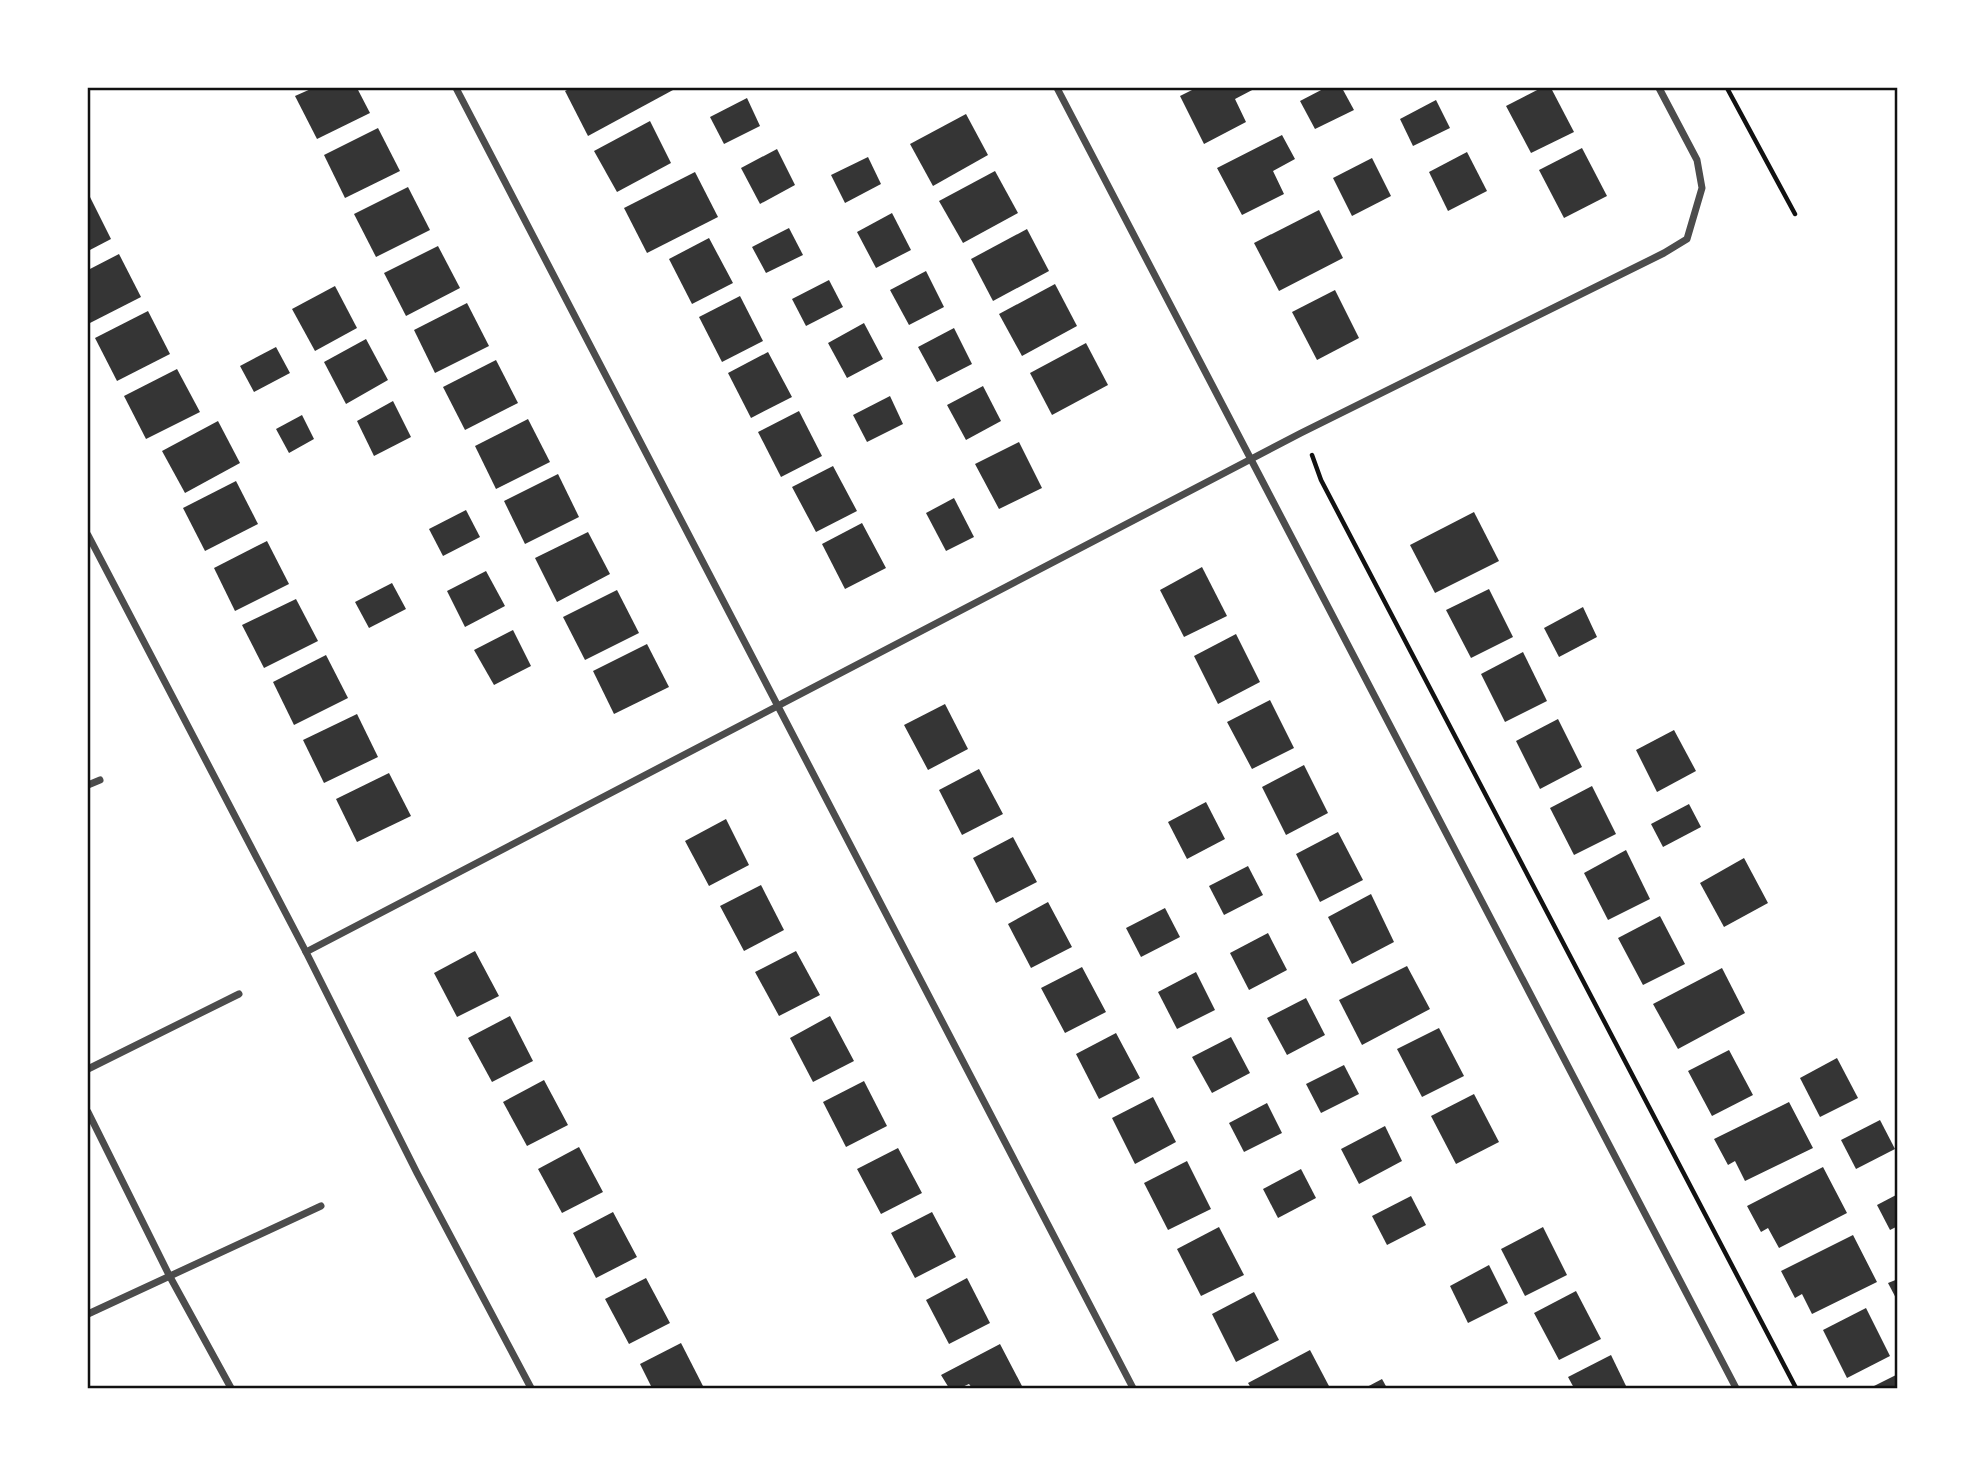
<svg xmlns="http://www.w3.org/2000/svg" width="1985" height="1476" viewBox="0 0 1985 1476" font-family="Spectral,serif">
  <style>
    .building { fill: #353535 }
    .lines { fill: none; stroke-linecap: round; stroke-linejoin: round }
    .path { stroke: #111; stroke-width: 4.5 }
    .minor { stroke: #4c4c4c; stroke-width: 7 }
    .neatline { fill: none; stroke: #111; stroke-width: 2.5 }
  </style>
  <rect width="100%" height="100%" fill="#fff"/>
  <g class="building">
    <polygon points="313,88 357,88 370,113 317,139 295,96"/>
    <polygon points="571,88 672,88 673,90 588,136 565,91"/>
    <polygon points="1196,88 1256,88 1235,99 1246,122 1204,144 1180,96"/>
    <polygon points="1325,88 1342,88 1354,110 1315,129 1300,101"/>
    <polygon points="1541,88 1551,88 1574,132 1531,153 1506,106"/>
    <polygon points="747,98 760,126 724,144 710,117"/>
    <polygon points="1436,100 1450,128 1413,146 1400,119"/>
    <polygon points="966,114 988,155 933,186 910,144"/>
    <polygon points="650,121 671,163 617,192 594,151"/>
    <polygon points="378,128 400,171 345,198 324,155"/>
    <polygon points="1282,135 1295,159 1273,171 1284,194 1242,215 1217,168"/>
    <polygon points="1582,148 1607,196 1564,218 1539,170"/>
    <polygon points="777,149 795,185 760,204 741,168"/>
    <polygon points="1467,152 1487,191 1448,211 1429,172"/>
    <polygon points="868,157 881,184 845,203 831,175"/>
    <polygon points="1372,158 1391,196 1352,216 1333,178"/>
    <polygon points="995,171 1018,213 963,243 939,201"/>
    <polygon points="695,172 718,217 647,253 624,208"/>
    <polygon points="408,187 430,230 376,257 354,214"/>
    <polygon points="88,193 111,239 88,251"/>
    <polygon points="1319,210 1343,258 1279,291 1254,243"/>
    <polygon points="892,213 911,250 876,268 857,232"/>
    <polygon points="789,228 803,255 766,273 752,247"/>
    <polygon points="1027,229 1049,271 993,301 971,259"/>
    <polygon points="709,238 733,283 692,304 669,259"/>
    <polygon points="438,246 460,288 406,316 384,273"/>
    <polygon points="119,254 141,297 88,324 88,270"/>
    <polygon points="926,271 944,307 909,325 890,290"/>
    <polygon points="829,280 843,307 806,326 792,299"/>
    <polygon points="1055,284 1077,326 1022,356 999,314"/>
    <polygon points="335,286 357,328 315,351 292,309"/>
    <polygon points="1335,290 1359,338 1317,360 1292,312"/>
    <polygon points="740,296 763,341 722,362 699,317"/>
    <polygon points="467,303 489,346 435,373 414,330"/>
    <polygon points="148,311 170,354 117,381 95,338"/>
    <polygon points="864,323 883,359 847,378 828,343"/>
    <polygon points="954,328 972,364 937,382 918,347"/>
    <polygon points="366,339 388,380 346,404 324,362"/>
    <polygon points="1086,343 1108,385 1052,415 1030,373"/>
    <polygon points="276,347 290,373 254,392 240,366"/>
    <polygon points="768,352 792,397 751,418 728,373"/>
    <polygon points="496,360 518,403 465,430 443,387"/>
    <polygon points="177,369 200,412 146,439 124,396"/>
    <polygon points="983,386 1001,421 966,440 947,405"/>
    <polygon points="890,396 903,424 867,442 853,415"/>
    <polygon points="393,401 411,437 374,456 357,421"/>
    <polygon points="799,411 822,456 781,477 758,432"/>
    <polygon points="302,415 314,439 289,453 276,429"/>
    <polygon points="528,419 550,462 496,489 475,446"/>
    <polygon points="218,421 240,463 185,493 162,451"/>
    <polygon points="1019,442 1042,488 999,509 975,464"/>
    <polygon points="833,466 857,511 816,532 792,487"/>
    <polygon points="558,474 579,517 525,544 504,501"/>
    <polygon points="236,481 258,524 205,551 183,508"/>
    <polygon points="954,498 974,537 946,551 926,513"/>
    <polygon points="466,510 480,537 443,556 429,529"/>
    <polygon points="1474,512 1499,561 1435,593 1410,545"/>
    <polygon points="862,523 886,568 845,589 822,544"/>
    <polygon points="588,532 610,574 557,602 535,558"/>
    <polygon points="267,541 289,584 235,611 214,568"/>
    <polygon points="1202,567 1227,616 1184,637 1160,590"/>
    <polygon points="486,571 505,606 465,627 447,591"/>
    <polygon points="392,583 406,609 369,628 355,602"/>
    <polygon points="1489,589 1513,637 1471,658 1446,610"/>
    <polygon points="617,590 639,633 585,660 563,617"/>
    <polygon points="296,599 318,641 264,668 242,625"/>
    <polygon points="1583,607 1597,637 1559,657 1544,628"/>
    <polygon points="513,630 531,666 494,685 474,650"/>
    <polygon points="1236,634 1260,682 1218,704 1194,656"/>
    <polygon points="647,644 669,687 614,714 593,671"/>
    <polygon points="1523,652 1547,701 1505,722 1481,674"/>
    <polygon points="326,655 348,698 294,725 273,682"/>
    <polygon points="1270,700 1294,748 1252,769 1227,722"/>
    <polygon points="945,704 968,749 928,770 904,725"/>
    <polygon points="357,714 378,757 324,783 303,740"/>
    <polygon points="1558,719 1582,767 1540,789 1516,741"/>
    <polygon points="1674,730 1696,771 1657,792 1636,750"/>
    <polygon points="1304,765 1328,813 1286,835 1262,787"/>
    <polygon points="979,769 1003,814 962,835 939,790"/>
    <polygon points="389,773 411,816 357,842 336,799"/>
    <polygon points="1592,786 1616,834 1574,855 1550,808"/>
    <polygon points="1206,802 1225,839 1187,859 1168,822"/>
    <polygon points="1689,804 1701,827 1663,847 1651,824"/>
    <polygon points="726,819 749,865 709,886 685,841"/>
    <polygon points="1338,832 1363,880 1320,902 1296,854"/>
    <polygon points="1013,837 1037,882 996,903 973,858"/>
    <polygon points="1626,850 1650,899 1608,920 1584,873"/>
    <polygon points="1744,858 1768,903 1724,927 1700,883"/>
    <polygon points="1248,866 1263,895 1224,915 1209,886"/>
    <polygon points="761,885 784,930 744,951 720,906"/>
    <polygon points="1371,894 1394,942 1352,964 1328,917"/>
    <polygon points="1048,902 1072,947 1031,968 1008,924"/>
    <polygon points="1165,908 1180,937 1141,957 1126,928"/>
    <polygon points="1660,916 1685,964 1643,985 1618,938"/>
    <polygon points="1268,933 1287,970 1249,990 1230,953"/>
    <polygon points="475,951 499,996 457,1017 434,973"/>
    <polygon points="796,951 820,995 779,1016 755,972"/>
    <polygon points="1407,966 1430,1009 1362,1045 1339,1000"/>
    <polygon points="1082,967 1106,1012 1065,1033 1041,988"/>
    <polygon points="1722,968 1745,1013 1678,1049 1653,1004"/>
    <polygon points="1196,972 1215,1010 1177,1029 1158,992"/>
    <polygon points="1306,998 1325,1035 1287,1055 1267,1018"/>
    <polygon points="510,1016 533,1061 492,1082 468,1038"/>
    <polygon points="830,1016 854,1061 813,1082 790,1038"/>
    <polygon points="1439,1028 1464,1076 1422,1097 1397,1049"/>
    <polygon points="1116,1033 1140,1078 1099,1099 1076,1054"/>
    <polygon points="1231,1037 1250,1073 1212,1093 1192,1057"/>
    <polygon points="1729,1050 1753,1095 1712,1116 1688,1071"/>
    <polygon points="1837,1058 1858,1098 1820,1117 1800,1078"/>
    <polygon points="1344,1065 1359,1094 1321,1113 1306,1084"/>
    <polygon points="544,1080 568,1125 527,1146 503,1102"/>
    <polygon points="864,1081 887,1126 846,1147 823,1102"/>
    <polygon points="1474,1094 1499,1142 1456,1164 1431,1116"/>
    <polygon points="1153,1097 1176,1142 1135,1164 1112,1118"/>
    <polygon points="1789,1102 1813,1148 1745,1181 1735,1161 1728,1165 1714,1139"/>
    <polygon points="1267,1103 1282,1133 1244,1152 1229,1123"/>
    <polygon points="1880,1120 1895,1149 1856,1169 1841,1140"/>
    <polygon points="1385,1126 1402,1161 1359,1184 1341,1149"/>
    <polygon points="579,1147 603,1192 562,1213 538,1169"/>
    <polygon points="898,1148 922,1193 881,1214 857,1169"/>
    <polygon points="1187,1161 1211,1209 1168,1230 1144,1183"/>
    <polygon points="1823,1167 1847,1213 1779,1248 1768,1228 1761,1232 1747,1206"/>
    <polygon points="1301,1169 1316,1198 1278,1218 1263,1189"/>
    <polygon points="1898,1194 1898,1226 1890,1230 1877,1205"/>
    <polygon points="1411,1196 1426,1225 1387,1245 1372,1216"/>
    <polygon points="613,1212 637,1257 596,1278 573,1233"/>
    <polygon points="932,1212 956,1257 915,1278 891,1233"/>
    <polygon points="1219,1227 1244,1275 1201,1296 1177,1249"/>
    <polygon points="1543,1227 1567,1275 1525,1296 1501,1249"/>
    <polygon points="1853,1235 1877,1282 1812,1314 1802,1294 1795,1298 1781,1271"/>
    <polygon points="1489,1265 1508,1303 1468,1323 1450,1286"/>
    <polygon points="646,1278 670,1323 629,1344 605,1299"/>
    <polygon points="967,1278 990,1323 949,1344 926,1300"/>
    <polygon points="1898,1279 1898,1302 1888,1283"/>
    <polygon points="1576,1291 1601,1339 1559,1360 1534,1313"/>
    <polygon points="1254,1292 1279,1340 1236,1362 1212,1314"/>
    <polygon points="1866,1308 1890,1356 1847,1378 1823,1330"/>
    <polygon points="681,1343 704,1388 652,1388 640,1364"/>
    <polygon points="1000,1344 1023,1388 972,1388 969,1384 960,1388 949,1388 941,1375"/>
    <polygon points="1310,1350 1330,1388 1251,1388 1248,1383"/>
    <polygon points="1611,1355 1627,1388 1574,1388 1568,1377"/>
    <polygon points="1898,1374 1898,1388 1870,1388"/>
    <polygon points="1382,1379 1387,1388 1365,1388"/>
  </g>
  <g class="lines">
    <g class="path">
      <polyline points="1727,88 1795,214"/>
      <polyline points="1312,455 1321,480 1796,1388"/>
    </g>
    <g class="minor">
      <polyline points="456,88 1133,1388"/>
      <polyline points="1057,88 1736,1388"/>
      <polyline points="88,535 306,952 417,1173 531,1388"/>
      <polyline points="88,785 100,780"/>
      <polyline points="306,952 1301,433 1664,253 1687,239 1702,188 1697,160 1659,88"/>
      <polyline points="88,1069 239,994"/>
      <polyline points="88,1112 169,1275 231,1388"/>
      <polyline points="88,1314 321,1206"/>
    </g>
  </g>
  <rect width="1985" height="1476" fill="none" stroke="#ffffff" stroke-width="178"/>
  <rect x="89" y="89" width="1807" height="1298" class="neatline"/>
</svg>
